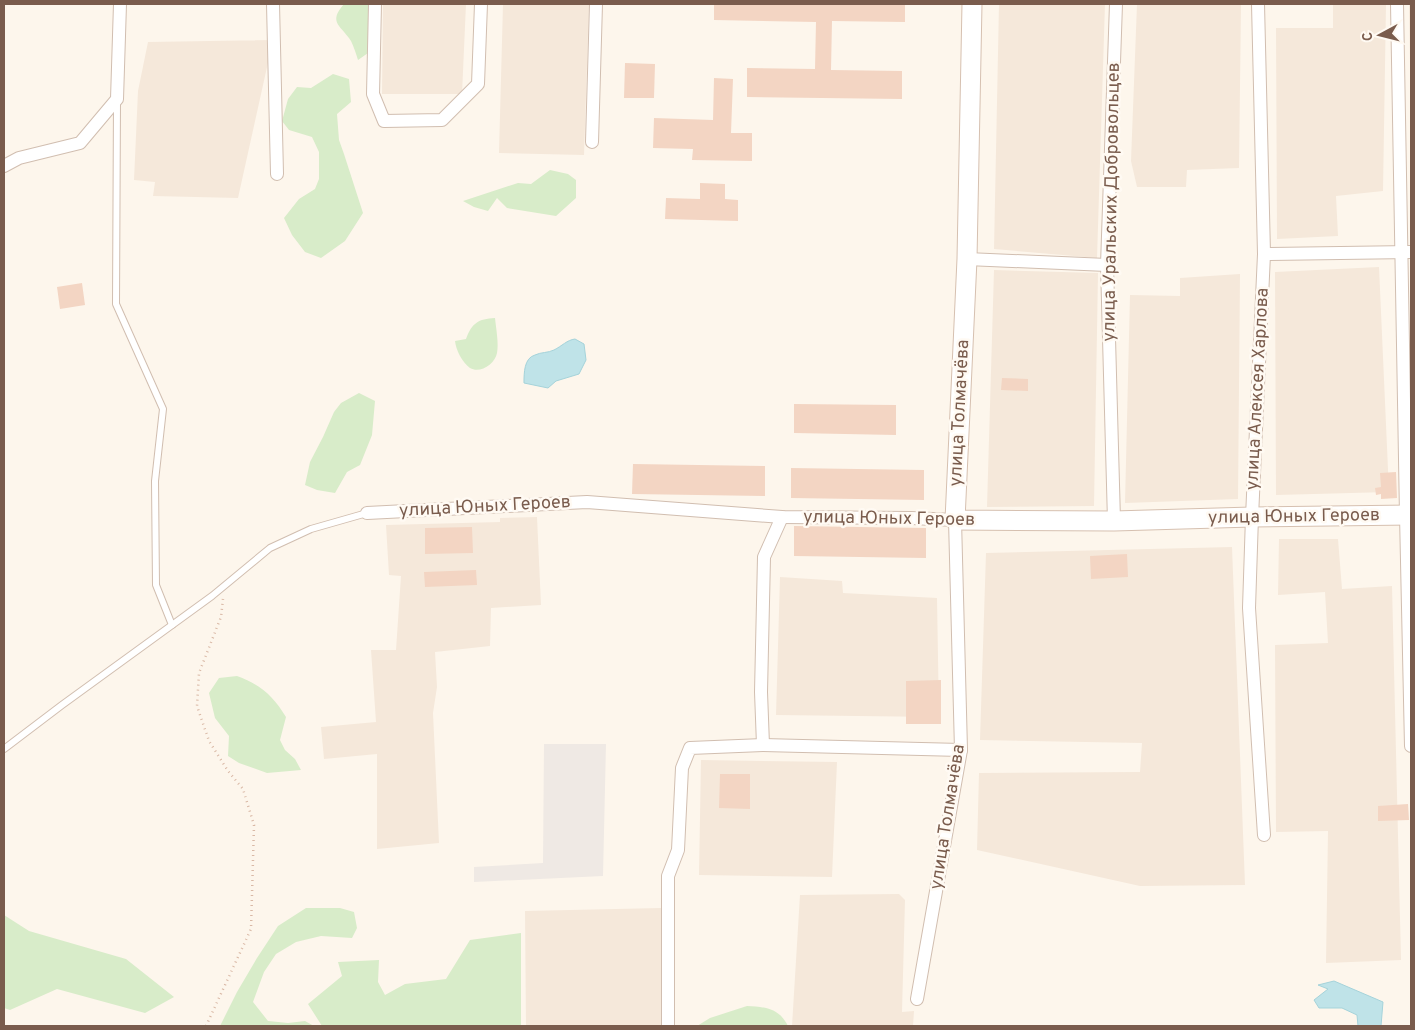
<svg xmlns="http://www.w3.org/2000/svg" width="1415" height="1030" viewBox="0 0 1415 1030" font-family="Overpass,sans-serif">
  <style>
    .residential { fill: #f5e8da }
    .industrial { fill: #efe9e4 }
    .green { fill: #d8ecc9 }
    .water { fill: #bfe3e8; stroke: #a5d3da }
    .building { fill: #f3d5c3 }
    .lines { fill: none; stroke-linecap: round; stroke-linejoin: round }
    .lane-casing { stroke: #d1beb0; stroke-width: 8 }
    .street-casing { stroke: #d1beb0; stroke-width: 14 }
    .secondary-casing { stroke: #d6c0b0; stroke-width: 21 }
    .path { stroke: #d9b8a5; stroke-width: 2.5; stroke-dasharray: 1 4; stroke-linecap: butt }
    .lane { stroke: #fff; stroke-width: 6 }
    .street { stroke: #fff; stroke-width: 12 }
    .secondary { stroke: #fff; stroke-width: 19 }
    .labels { text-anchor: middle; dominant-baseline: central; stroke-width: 5; stroke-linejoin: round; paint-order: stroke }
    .street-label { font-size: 18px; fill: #7a5c4d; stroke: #fffaf3 }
  </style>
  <rect width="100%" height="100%" fill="#fdf6ec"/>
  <g class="residential">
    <polygon points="383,4 466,4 462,94 382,94"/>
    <polygon points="503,4 589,4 584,155 499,153"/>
    <polygon points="999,4 1105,4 1097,258 994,249"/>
    <polygon points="1137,4 1241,4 1239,168 1187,170 1186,187 1137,187 1131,161"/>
    <polygon points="1333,4 1386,4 1383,191 1336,196 1338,236 1277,239 1276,28 1333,28"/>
    <polygon points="1409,4 1411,4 1411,124"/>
    <polygon points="273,40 238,198 153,196 155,182 134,180 138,91 148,42"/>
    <polygon points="1379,267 1389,492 1276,495 1275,272"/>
    <polygon points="994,270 1098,273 1094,506 987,507"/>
    <polygon points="1240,274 1238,499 1125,503 1130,295 1180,296 1180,278"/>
    <polygon points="537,517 541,605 491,608 490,646 435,652 437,687 433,713 439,843 377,849 377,754 324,759 321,727 376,722 371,650 396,650 401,576 389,575 386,525 500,522 500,518"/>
    <polygon points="1279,539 1338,539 1342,589 1392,586 1401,960 1326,963 1328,831 1276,832 1275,645 1328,643 1325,592 1278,595"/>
    <polygon points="1232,547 1245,885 1140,886 977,850 979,773 1140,772 1142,743 980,740 986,553"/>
    <polygon points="780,577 842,581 843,593 937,598 939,717 776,715"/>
    <polygon points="701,760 837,762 832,877 699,875"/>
    <polygon points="899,894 905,900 902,1012 914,1011 913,1026 792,1026 800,895"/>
    <polygon points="661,908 663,1026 526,1026 525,911"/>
  </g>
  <polygon class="industrial" points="544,744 606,744 603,876 474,882 474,867 543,863"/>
  <g class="green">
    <path d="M344,4H369L368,53L358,60C356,54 354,47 351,41C342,26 327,23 344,4Z"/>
    <polygon points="333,74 349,79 351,102 337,114 339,140 344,154 363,213 345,241 321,258 305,252 292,235 284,218 299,199 315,189 319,179 319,152 312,137 289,130 282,121 288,99 297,87 311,88"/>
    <polygon points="550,170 568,174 576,180 576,198 556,216 507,208 497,198 488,211 474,207 463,201 518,183 531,184"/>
    <path d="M495,318C496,328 499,344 497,353C495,364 480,374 470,368C462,362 456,350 455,341L466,339C472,323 478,319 495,318Z"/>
    <polygon points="359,393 375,401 372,435 360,465 347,472 335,493 317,490 305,485 310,462 323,437 334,412 341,403"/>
    <path d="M237,676C261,685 273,696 286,717L280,740L285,750L295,759L301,770L267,773L239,763L228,756L229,736L215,718L209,693L219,678Z"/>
    <polygon points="306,908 340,908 354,912 357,928 352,938 321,936 296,942 276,954 264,972 253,1002 268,1021 288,1023 305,1021 314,1026 220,1026 237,992 257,958 278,926"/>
    <polygon points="4,915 29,931 126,959 174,997 145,1013 57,989 10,1010 4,1008"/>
    <polygon points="521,933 521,1026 322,1026 308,1004 342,976 338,962 379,960 378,982 385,995 405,984 446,979 470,940"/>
    <path d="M747,1006C765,1007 779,1008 788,1026H697L710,1018Z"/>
  </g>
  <g class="water">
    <path d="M575,339L584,344L586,360L579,374L556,381L548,388L524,383C524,373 524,358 535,355C541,352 548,353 554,350C562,346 567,340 575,339Z"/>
    <polygon points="1334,981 1383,1002 1381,1026 1358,1026 1357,1015 1342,1008 1319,1008 1314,1000 1328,989 1318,985"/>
  </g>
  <g class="building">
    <polygon points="714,4 905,4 905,22 832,21 831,70 902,71 902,99 747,97 747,68 815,69 816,22 714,20"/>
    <polygon points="625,63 655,64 654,98 624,98"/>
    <polygon points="714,78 733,79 731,133 752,133 752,161 692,160 693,149 653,148 654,118 713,120"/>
    <polygon points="700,183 725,184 725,199 738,200 738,221 665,219 666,198 700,199"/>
    <polygon points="82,283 85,305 60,309 57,287"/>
    <polygon points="1002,378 1028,379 1028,391 1001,390"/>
    <polygon points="794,404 896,405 896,435 794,433"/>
    <polygon points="633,464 765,466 765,496 632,494"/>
    <polygon points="791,468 924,470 924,500 791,498"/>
    <polygon points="1396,472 1397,498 1381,499 1381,494 1376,495 1375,488 1381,487 1380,473"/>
    <polygon points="794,526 926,528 926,558 794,556"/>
    <polygon points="472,527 473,553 425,554 425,528"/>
    <polygon points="1127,554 1128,577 1091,579 1090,556"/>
    <polygon points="476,570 477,585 425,587 424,572"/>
    <polygon points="941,680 941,724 906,724 906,681"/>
    <polygon points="720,774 750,774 750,809 719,808"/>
    <polygon points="1408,804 1409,820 1378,821 1378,806"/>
  </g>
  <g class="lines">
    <defs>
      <g id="lane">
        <polyline points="117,101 116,304 163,409 155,481 156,585 172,625"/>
        <polyline points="4,749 62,705 212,596 270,548 311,529 367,513"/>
      </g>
      <g id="street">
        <polyline points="273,4 277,174"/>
        <polyline points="375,4 373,94 384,121 442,120 478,84 481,4"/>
        <polyline points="1258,4 1264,254 1252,517 1249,608 1264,835"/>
        <polyline points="1397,4 1406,515 1411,746"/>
        <polyline points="592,142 596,4"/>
        <polyline points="4,166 19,158 80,143 117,99 120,4"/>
        <polyline points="1264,254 1411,252"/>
        <polyline points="967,259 1107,265"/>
        <polyline points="367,513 587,502 782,517 911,518 955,520 961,750 917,999"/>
        <polyline points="1114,521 1107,265 1116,4"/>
        <polyline points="763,745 761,692 764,557 782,517"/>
        <polyline points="668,1026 668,876 678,850 682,768 690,748 763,745 961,750"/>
      </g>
      <polyline id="secondary" points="972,4 967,259 955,520 1114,521 1252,517 1411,515"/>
    </defs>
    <use href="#lane" class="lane-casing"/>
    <use href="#street" class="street-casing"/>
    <use href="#secondary" class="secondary-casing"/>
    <polyline class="path" points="206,1026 251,929 254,825 243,789 228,771 209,741 197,706 199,673 221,617 223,599"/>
    <use href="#lane" class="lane"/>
    <use href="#street" class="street"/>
    <use href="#secondary" class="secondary"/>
  </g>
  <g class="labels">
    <g class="street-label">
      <text transform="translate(1112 202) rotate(-89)">улица Уральских Добровольцев</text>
      <text transform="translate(1258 389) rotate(-87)">улица Алексея Харлова</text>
      <text transform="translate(960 413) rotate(-87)">улица Толмачёва</text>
      <text transform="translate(485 507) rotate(-3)">улица Юных Героев</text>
      <text transform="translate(1294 517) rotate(-1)">улица Юных Героев</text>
      <text transform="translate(889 519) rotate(1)">улица Юных Героев</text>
      <text transform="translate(948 817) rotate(-81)">улица Толмачёва</text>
    </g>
  </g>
  <rect width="1415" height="1030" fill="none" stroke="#7a5c4d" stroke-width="10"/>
  <g transform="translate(1380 35) rotate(263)" stroke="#fffaf3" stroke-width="4" paint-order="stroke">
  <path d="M0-4L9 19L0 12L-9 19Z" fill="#7a5c4d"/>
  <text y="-8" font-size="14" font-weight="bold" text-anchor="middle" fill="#7a5c4d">С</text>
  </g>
</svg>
